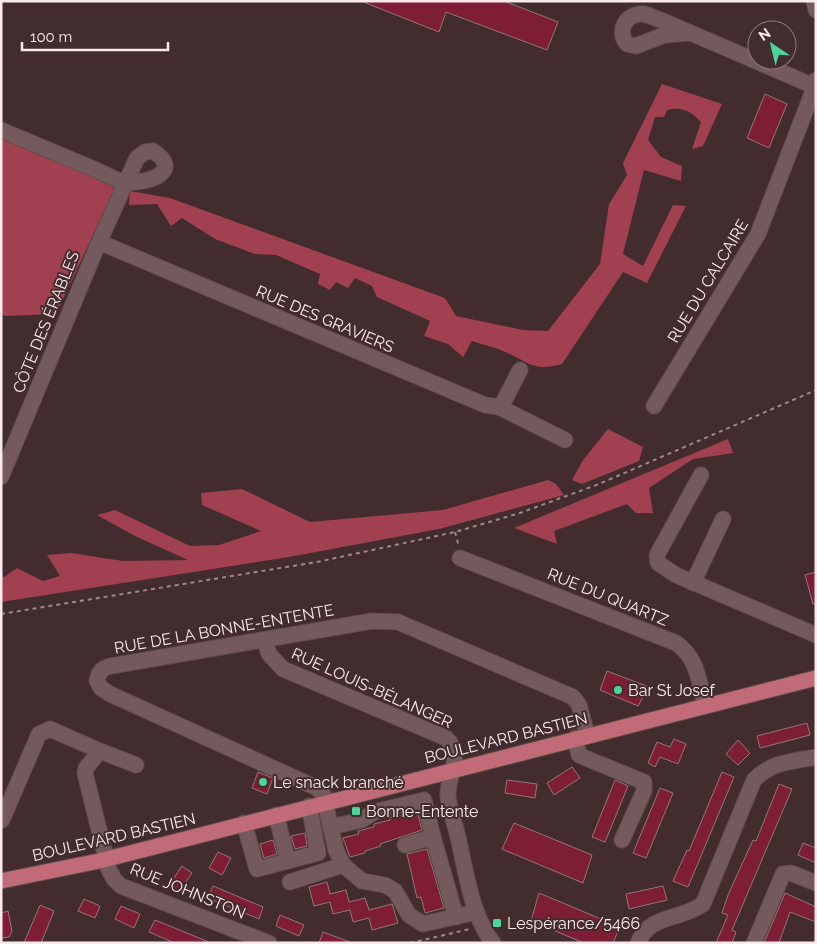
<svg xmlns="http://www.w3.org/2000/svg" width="817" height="944" viewBox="0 0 817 944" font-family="Raleway,sans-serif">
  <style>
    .forest { fill: #a04051 }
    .building { fill: #7d1e34; stroke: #927679 }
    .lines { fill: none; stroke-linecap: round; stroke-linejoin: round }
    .minor-casing { stroke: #5f4c4d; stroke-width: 17 }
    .major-casing { stroke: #5f4c4d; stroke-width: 17 }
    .path { stroke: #9c888a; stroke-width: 2; stroke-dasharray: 4 4; stroke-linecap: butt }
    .minor { stroke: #745a5c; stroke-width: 15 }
    .major { stroke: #c26b78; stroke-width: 15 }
    .poi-dot { fill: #4bd49b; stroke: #432c2e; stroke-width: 2 }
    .labels { text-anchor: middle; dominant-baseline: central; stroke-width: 4; stroke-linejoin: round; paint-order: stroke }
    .street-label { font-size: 16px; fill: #faeaeb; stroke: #432c2e }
    .poi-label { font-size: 16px; fill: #faeaeb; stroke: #432c2e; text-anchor: start }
  </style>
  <rect width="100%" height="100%" fill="#432c2e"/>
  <g class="forest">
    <path d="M662,84L722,104L703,146L692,149L701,122C691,111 682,106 667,110L664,117H655L648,140L661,157L682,166L681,181L644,170L623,254L643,266L673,205L686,206L647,283L623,272L562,364C536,371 532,365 510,354C498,348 484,345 472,341L463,357L448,344L424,336L430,321L377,297L372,286L355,278L348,288L336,282L330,290L318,284L320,274L276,255L255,254L215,239L182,218L171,226L157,204L129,205L130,191L170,198L445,298L456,316L523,330L548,331L600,264L609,204L627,175L623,163Z"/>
    <polygon points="1,130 118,182 56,314 5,316 1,314"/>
    <polygon points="608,429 643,447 639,461 582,484 572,480 583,460"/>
    <polygon points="728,439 733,453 693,459 649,488 653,513 636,513 627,504 554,531 557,544 514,528"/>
    <polygon points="548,480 556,484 564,495 439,529 289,557 1,602 1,577 4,577 17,568 43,581 60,576 47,555 71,553 123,561 188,560 135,536 97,515 115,510 190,546 219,545 261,531 202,505 201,493 242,489 310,522 443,510"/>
  </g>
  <g class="building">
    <polygon points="361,1 504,1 558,22 547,50 446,12 439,32"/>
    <polygon points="765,94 787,104 769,148 747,138"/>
    <polygon points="816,572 816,604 813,604 805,575"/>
    <polygon points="607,671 649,687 638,706 600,690"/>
    <polygon points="807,723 810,735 760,748 757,736"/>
    <polygon points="674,739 686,744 678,764 660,757 655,767 648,763 657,742 670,747"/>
    <polygon points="738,740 750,753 738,765 726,754"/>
    <polygon points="572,767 580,778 554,795 547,783"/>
    <polygon points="258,772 273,778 267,794 252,788"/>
    <polygon points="722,772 734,777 688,887 673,881 687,850 689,851"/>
    <polygon points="507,780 537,784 535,798 505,793"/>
    <polygon points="615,780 628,786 605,842 592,837"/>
    <polygon points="779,784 792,789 732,930 736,932 732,943 716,943 728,915 722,913 728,895 753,840 756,841"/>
    <polygon points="660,788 673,793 646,858 633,853"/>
    <polygon points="417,811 422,830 380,844 381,846 365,851 365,853 350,857 343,838 359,834 358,831 374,827 374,824 390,820 389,818"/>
    <polygon points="514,823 592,855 583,883 502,849"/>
    <polygon points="305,833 307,846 295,849 291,836"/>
    <polygon points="273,840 277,854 264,858 260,844"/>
    <polygon points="803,843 816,848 816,863 798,855"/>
    <polygon points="427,849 444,908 425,913 421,897 417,898 407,854"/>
    <polygon points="218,852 231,858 222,875 209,868"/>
    <polygon points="182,866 192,873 179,892 169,885"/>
    <polygon points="327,882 330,894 346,890 349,902 365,898 369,910 392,904 398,923 372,930 369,918 353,922 350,910 333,914 330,902 314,906 309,887"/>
    <polygon points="213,886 263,907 259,919 208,898"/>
    <polygon points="663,886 667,900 629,909 626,894"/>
    <polygon points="539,893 620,927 613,943 584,943 531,921"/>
    <polygon points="785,893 816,907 816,922 790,912 779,943 764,943"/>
    <polygon points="84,899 100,906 95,918 78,911"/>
    <polygon points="40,905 54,911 41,943 24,943"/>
    <polygon points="121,906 140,914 134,928 115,919"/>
    <polygon points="8,911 12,931 9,937 1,938 1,913"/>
    <polygon points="280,915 304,925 299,936 276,926"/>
    <polygon points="155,920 209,942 209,943 175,943 149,932"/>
    <polygon points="323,932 350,942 350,943 319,943"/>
  </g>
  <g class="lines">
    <defs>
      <g id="minor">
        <polyline points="814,1 816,10"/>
        <path d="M690,33L664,35L636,46L627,44C616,31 626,13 643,14C649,15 657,19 663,21L816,87"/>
        <path d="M1,130C32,143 63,156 94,169C104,173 117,182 127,182C148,184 184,171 153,151L145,152L137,158L99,242L1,477"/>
        <polyline points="99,242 485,405 499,407 503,403 520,370"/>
        <polyline points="654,406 758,234 815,86 816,80"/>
        <polyline points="499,407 565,440"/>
        <polyline points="701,475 657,555 658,563 676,575 816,635"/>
        <path d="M460,558L676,643C698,658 699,682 705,706"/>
        <polyline points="693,583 723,519"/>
        <path d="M265,641L269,654L283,669L446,738C465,755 447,775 448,796C449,808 454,821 457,833C466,869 470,913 493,943"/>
        <polyline points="575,738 579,755 583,757 644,782 644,791 622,840"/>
        <polyline points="136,765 100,751 86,768 85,773 109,870 114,879 121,886 269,943"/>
        <polyline points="276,815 288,861"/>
        <polyline points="2,820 39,734 50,729 100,751"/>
        <polyline points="244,823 257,869 318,853 309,806"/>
        <polyline points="330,827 362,820 374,812 424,800 433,837"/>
        <polyline points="405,845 433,837 456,917"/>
        <polyline points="290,882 343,865"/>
        <path d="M476,912L423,924L409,915L395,891L385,885L362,881L343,865L336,850L323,794L317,788L110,694L101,688L97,681C99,671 102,668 111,666L372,621L398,622L573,697L579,705L587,735"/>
        <path d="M638,943C649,914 682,920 703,904L754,780C771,762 793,761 816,757"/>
        <polyline points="754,943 783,874 791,873 816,883"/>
      </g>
      <polyline id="major" points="1,881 99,861 816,678"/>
    </defs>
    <use href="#minor" class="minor-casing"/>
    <use href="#major" class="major-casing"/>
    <g class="path">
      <polyline points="455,532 459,547"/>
      <polyline points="1,614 317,562 455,532 520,513 599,484 816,390"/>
      <polyline points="410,943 470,929"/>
    </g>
    <use href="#minor" class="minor"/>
    <use href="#major" class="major"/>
  </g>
  <g class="poi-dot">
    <circle cx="618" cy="690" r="5"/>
    <circle cx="263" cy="782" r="5"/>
    <rect x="351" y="806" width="10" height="10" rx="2.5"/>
    <rect x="492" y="918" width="10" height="10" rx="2.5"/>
  </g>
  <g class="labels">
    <g class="street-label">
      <text transform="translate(708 281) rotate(-59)">RUE DU CALCAIRE</text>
      <text transform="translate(325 319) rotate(23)">RUE DES GRAVIERS</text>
      <text transform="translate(46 322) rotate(-68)">CÔTE DES ÉRABLES</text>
      <text transform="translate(608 597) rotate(22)">RUE DU QUARTZ</text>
      <text transform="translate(224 629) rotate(-10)">RUE DE LA BONNE-ENTENTE</text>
      <text transform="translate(372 688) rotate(24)">RUE LOUIS-BÉLANGER</text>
      <text transform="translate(506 738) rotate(-14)">BOULEVARD BASTIEN</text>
      <text transform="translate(114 837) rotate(-13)">BOULEVARD BASTIEN</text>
      <text transform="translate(188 891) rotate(22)">RUE JOHNSTON</text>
    </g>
    <g class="poi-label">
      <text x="628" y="690">Bar St Josef</text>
      <text x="273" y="782">Le snack branché</text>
      <text x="366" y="811">Bonne-Entente</text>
      <text x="507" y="923">Lespérance/5466</text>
    </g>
  </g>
  <rect width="817" height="944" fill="none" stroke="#faeaeb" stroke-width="5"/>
  <g transform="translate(772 45) rotate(325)"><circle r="24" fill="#432c2e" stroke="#8c787a"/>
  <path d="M0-4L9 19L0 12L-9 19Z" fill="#4bd49b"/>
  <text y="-8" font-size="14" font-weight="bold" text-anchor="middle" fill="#faeaeb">N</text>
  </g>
  <path d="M22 42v8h146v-8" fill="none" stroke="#faeaeb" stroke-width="2.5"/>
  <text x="30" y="42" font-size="15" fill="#faeaeb" stroke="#432c2e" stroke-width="4" paint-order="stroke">100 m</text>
</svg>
